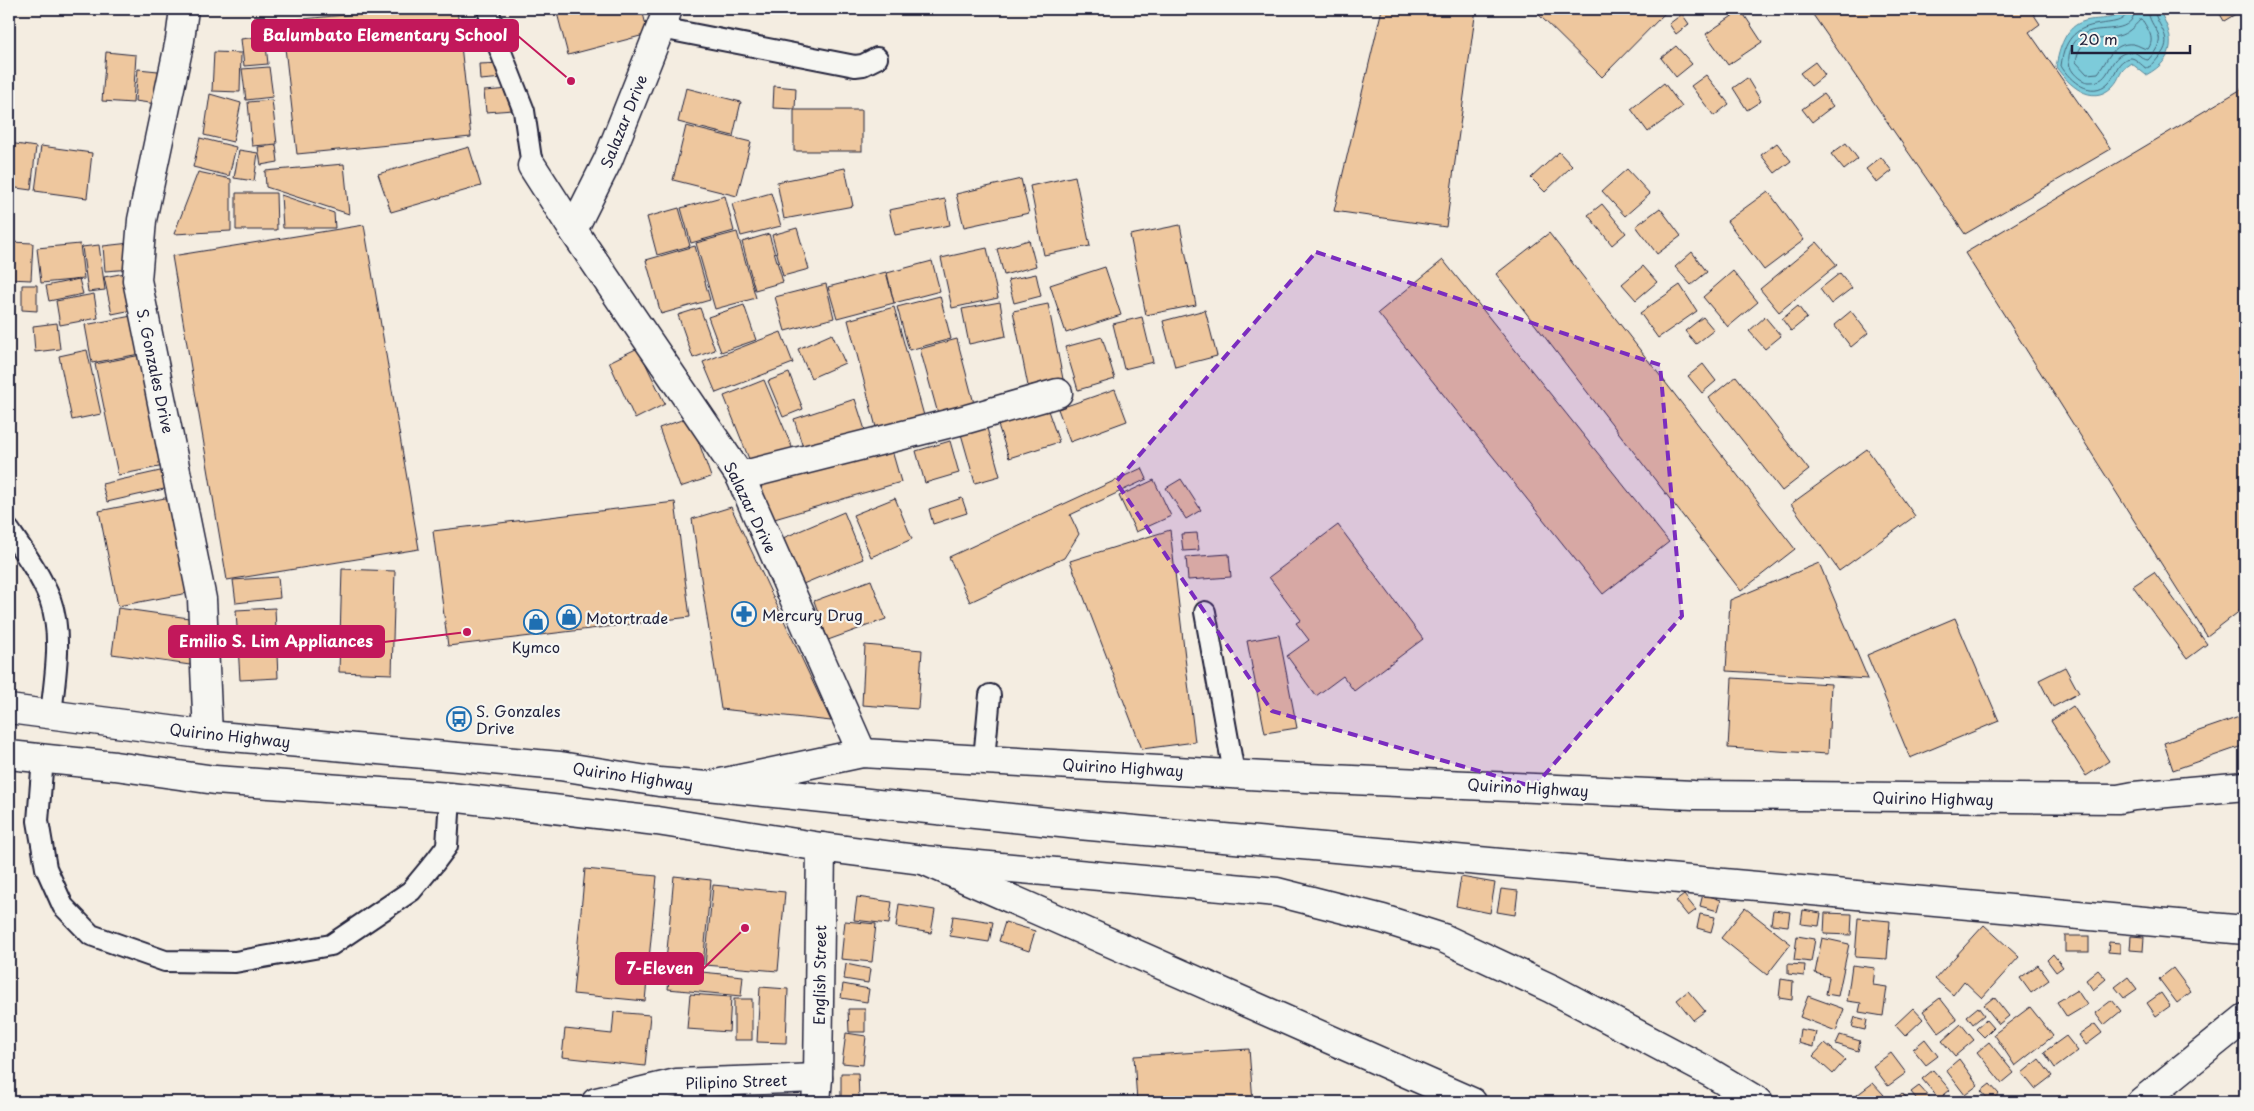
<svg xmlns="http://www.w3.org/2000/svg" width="2254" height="1111" viewBox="0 0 2254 1111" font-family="'Playpen Sans',sans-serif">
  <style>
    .water { fill: #7dcbda; stroke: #59879a }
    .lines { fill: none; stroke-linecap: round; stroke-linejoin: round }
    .shore { stroke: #46667b; stroke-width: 1 }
    .building { fill: #eec79e; stroke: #22223b }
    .lane-casing { stroke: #22223b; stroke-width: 24 }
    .street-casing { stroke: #22223b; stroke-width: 31 }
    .secondary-casing { stroke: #22223b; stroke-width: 31 }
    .primary-casing { stroke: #22223b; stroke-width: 31 }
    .highway-casing { stroke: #22223b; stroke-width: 31 }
    .lane { stroke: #f6f6f2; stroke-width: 20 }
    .street { stroke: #f6f6f2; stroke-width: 28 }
    .secondary { stroke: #f6f6f2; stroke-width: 28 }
    .primary { stroke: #f6f6f2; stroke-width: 28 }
    .highway { stroke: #f6f6f2; stroke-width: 28 }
    .marked { fill: #7b2cbf; fill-opacity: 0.2; stroke: #7b2cbf; stroke-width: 4; stroke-dasharray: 10 6; stroke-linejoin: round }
    .labels { text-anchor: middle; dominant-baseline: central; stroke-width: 4.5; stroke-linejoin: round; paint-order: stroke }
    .street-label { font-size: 15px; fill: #22223b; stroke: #f6f6f2 }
    .poi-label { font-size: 15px; fill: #22223b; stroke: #f6f6f2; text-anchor: start }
    .leader { fill: none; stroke: #c2185b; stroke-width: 2 }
    .callout-dot { fill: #c2185b; stroke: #f6f6f2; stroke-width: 2 }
    .callout { fill: #c2185b; stroke: #c2185b; stroke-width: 2 }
    .callout-label { font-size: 16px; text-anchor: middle; font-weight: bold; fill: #fff }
  </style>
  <rect width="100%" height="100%" fill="#f4ede1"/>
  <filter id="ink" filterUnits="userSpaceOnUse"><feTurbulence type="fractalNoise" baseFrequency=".02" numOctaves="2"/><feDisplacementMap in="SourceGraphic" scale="10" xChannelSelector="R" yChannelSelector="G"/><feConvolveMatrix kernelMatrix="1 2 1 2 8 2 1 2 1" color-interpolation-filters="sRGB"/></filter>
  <g filter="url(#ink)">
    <path class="water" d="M2125,9L2159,10C2174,36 2178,58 2146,75L2131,63C2117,72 2122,77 2112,87C2091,107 2068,84 2056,67C2059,49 2065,26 2085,21C2101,17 2113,22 2125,9Z"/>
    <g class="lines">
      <g class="shore">
        <path d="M2128,9C2125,38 2068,3 2061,66C2070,81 2091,99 2108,83C2117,75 2116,60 2130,58C2135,57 2142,66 2146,68C2151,67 2154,63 2158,58C2177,38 2156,27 2154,9"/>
        <path d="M2135,9C2133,35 2104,26 2088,32C2072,38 2063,59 2073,72C2077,77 2083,82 2089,82C2114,83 2105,57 2128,52C2138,50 2141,60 2148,60C2173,33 2149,32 2148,9"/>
        <path d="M2140,20L2143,21C2149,31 2155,39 2148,49C2143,49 2139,45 2133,44C2112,42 2107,62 2098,73L2087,74L2076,62C2080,33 2098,42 2118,36C2127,34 2134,27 2140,20Z"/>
      </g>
    </g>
    <g class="building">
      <polygon points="407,9 457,9 471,137 297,154 282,21"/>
      <polygon points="556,9 642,9 648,34 568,55"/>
      <polygon points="1382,9 1476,9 1446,227 1334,211"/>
      <polygon points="1533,9 1669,9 1602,77"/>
      <polygon points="1809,9 2030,9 2040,24 2029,32 2111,149 1965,234"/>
      <polygon points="2217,9 2244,9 2224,21"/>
      <polygon points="1741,10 1762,42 1728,65 1706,34"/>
      <polygon points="1682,14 1689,24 1676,34 1669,24"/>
      <polygon points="265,36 268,64 244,66 241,39"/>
      <polygon points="1676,46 1692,64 1676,77 1661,58"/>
      <polygon points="106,52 136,55 133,103 102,101"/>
      <polygon points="214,52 241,53 240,92 212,91"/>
      <polygon points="1815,62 1825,75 1811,86 1800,73"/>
      <polygon points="503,63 504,78 480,80 479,64"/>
      <polygon points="269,67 273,97 246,100 242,69"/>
      <polygon points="138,69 168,72 164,105 135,101"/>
      <polygon points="1706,75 1729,104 1714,116 1691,86"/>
      <polygon points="1747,78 1761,101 1747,110 1733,88"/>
      <polygon points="1664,83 1682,107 1648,132 1631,109"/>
      <polygon points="774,86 796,88 795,109 773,108"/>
      <polygon points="2245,87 2245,607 2207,636 1965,253"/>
      <polygon points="686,88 741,102 733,136 678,122"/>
      <polygon points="511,89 513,110 486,112 484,91"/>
      <polygon points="210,94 241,103 233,142 204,135"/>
      <polygon points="1823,94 1833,106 1812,122 1802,109"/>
      <polygon points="272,100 277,144 252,146 248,102"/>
      <rect x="794" y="110" width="68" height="41"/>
      <polygon points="686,126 751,142 737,196 673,180"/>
      <polygon points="200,138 236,147 229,176 193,167"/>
      <polygon points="9,143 36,147 31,190 9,187"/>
      <polygon points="1777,143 1791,161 1775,173 1761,155"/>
      <polygon points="1846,143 1858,159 1844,170 1831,154"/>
      <polygon points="276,145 278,162 261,165 258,147"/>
      <polygon points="41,146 92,153 87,198 35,191"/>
      <polygon points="469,147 481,186 391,212 378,174"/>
      <polygon points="239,150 258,153 254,181 234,178"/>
      <polygon points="1559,152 1572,166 1545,192 1531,178"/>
      <polygon points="1881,157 1892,171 1877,183 1866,169"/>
      <polygon points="344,164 349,214 266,187 265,171"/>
      <polygon points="845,168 853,206 784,219 777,182"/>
      <polygon points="1627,169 1650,194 1625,216 1602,191"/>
      <polygon points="198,172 231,179 231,231 174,234"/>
      <polygon points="1075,176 1090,246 1044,255 1030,186"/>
      <polygon points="1021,179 1029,213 964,227 956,194"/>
      <polygon points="1768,191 1804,240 1764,270 1727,221"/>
      <polygon points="236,193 276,193 277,230 236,230"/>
      <polygon points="771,193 781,226 741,236 732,204"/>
      <polygon points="281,195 334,213 335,228 283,228"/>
      <polygon points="725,196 734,231 691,243 681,208"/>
      <polygon points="945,199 950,225 895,235 889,210"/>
      <polygon points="1602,204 1626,233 1612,245 1588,215"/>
      <polygon points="679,208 690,246 657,255 647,217"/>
      <polygon points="1660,208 1681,236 1657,254 1636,226"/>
      <polygon points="364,225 419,549 227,580 172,256"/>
      <polygon points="1180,225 1196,305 1146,315 1130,235"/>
      <polygon points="797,228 809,269 783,276 772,235"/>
      <polygon points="737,232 756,298 715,309 696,243"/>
      <polygon points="1549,233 1795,549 1741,591 1496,274"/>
      <polygon points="769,234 783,282 755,290 742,242"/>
      <polygon points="1029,240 1036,266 1004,275 997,249"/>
      <polygon points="9,242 33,243 31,280 9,279"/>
      <polygon points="1817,242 1837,265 1779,312 1760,289"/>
      <polygon points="130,243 132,269 105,271 103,246"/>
      <polygon points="80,244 84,279 41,283 37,248"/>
      <polygon points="99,245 105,290 88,292 82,247"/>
      <polygon points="695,246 710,300 661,314 646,260"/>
      <polygon points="987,248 998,298 952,308 941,258"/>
      <polygon points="1692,252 1707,272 1691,285 1675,267"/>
      <polygon points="1443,260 1669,542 1603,594 1378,313"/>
      <polygon points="932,261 940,291 894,303 887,273"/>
      <polygon points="1643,266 1657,282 1636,300 1622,284"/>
      <polygon points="1105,267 1121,315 1066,333 1050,285"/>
      <polygon points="1733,271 1758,302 1728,327 1703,297"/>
      <polygon points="130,272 137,309 112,314 104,277"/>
      <polygon points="886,272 894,303 837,318 828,287"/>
      <polygon points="1840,273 1852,288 1831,304 1820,289"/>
      <polygon points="1036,274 1041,296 1014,303 1008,280"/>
      <polygon points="79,279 83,294 49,301 46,286"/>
      <polygon points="826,284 834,318 785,331 775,297"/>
      <polygon points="22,285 37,285 37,311 22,310"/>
      <polygon points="1680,285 1697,311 1658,338 1640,313"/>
      <polygon points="94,294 98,318 60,325 56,301"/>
      <polygon points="940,296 951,339 909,350 897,307"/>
      <polygon points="1000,302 1006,336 969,344 962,309"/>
      <polygon points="1048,304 1063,379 1028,386 1013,311"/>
      <polygon points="744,305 756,340 721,352 708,317"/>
      <polygon points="1798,306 1807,318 1791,331 1782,319"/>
      <polygon points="894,307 926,423 878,435 848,320"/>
      <polygon points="700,308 715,350 693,358 678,315"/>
      <polygon points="1205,310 1217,356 1175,367 1163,321"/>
      <polygon points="1851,311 1868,333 1851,347 1834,325"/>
      <polygon points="142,314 150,352 92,363 85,325"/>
      <polygon points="1142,317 1153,362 1124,369 1113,324"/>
      <polygon points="1703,317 1714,330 1696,344 1685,331"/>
      <polygon points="1765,317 1781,336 1765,349 1749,331"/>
      <polygon points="57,323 60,349 35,352 33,326"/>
      <polygon points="781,332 793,363 716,393 703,362"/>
      <polygon points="832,334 845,363 811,378 798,349"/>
      <polygon points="1102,337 1115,379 1078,390 1065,347"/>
      <polygon points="957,339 976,411 940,421 920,349"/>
      <polygon points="638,348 665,404 635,419 609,362"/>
      <polygon points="87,350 101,414 72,420 59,356"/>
      <polygon points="146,354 169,465 118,475 95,364"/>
      <polygon points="1703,364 1716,381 1702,393 1688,376"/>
      <polygon points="789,373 803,409 783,417 768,381"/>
      <polygon points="1736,376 1809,470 1782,491 1709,398"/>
      <polygon points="764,380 794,452 753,469 724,396"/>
      <polygon points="1115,389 1127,421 1070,442 1058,409"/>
      <polygon points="855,399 866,433 805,454 794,419"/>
      <polygon points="1045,402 1059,442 1009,458 996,419"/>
      <polygon points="690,417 711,477 680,487 659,428"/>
      <polygon points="985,421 1000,476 975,483 959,427"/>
      <polygon points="950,441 959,473 925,483 916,451"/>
      <polygon points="891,447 901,482 771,520 759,479"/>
      <polygon points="1867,449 1915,516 1839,571 1791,504"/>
      <polygon points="1142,468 1147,479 1070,515 1079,534 1064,558 970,602 949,557"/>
      <polygon points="169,469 173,487 107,502 102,484"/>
      <polygon points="1181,479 1201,510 1186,519 1166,488"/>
      <polygon points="1154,480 1171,516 1136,532 1119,496"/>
      <polygon points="170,497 188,593 118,606 99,511"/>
      <polygon points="895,498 912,539 871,557 853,515"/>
      <polygon points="962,498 967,513 933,524 929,509"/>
      <polygon points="675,502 690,617 448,646 433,531"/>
      <polygon points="731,507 831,721 721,709 692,519"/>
      <polygon points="844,512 863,559 803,584 783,538"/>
      <polygon points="1338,525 1423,639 1354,691 1343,676 1316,696 1287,656 1309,640 1296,623 1301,620 1269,577"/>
      <polygon points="1170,530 1195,742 1142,749 1070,561"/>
      <polygon points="1197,533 1199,550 1183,551 1181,534"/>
      <polygon points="1229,554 1231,577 1188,580 1186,557"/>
      <polygon points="1819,563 1868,679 1726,671 1730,600"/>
      <polygon points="342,569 395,571 392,674 339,672"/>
      <polygon points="2154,572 2207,644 2187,659 2133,586"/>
      <polygon points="278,577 280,598 236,603 233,580"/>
      <polygon points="871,580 886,619 828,640 814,601"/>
      <polygon points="118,608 196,619 190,665 112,654"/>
      <polygon points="275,608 278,678 240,680 236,610"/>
      <polygon points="1955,618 1999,721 1910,758 1867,655"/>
      <polygon points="1279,635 1297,728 1265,733 1247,641"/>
      <polygon points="865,645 922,650 918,709 862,705"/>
      <polygon points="2065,667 2079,693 2053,707 2039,680"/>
      <polygon points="1732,678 1831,684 1828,754 1728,748"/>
      <polygon points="2073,706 2109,761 2086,776 2051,721"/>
      <polygon points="2245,715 2245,745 2173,770 2164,743"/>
      <polygon points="585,869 657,876 645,1001 573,994"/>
      <polygon points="674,876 711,880 703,965 666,961"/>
      <polygon points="1461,877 1495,883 1490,913 1456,906"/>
      <polygon points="713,885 785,892 778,971 705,965"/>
      <polygon points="1501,889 1518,891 1515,915 1497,912"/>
      <polygon points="1703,894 1721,900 1718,911 1700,906"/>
      <polygon points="1684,895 1696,910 1688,916 1676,901"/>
      <polygon points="857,897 892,902 889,924 854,920"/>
      <polygon points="899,904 935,910 931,933 896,927"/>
      <polygon points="1745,908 1791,944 1767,975 1721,938"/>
      <polygon points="1773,910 1790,912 1788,926 1771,924"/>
      <polygon points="1803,910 1821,913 1819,926 1801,924"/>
      <polygon points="1825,913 1852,914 1851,935 1824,934"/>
      <polygon points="1700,914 1715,917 1711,932 1697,928"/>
      <polygon points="953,916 993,922 989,942 950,936"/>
      <polygon points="1858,918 1890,921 1887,959 1855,957"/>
      <polygon points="845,921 876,924 872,962 841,959"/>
      <polygon points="1005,922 1035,931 1029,951 999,941"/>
      <polygon points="1984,925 2019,957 1982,998 1964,981 1953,995 1935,979"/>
      <polygon points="1797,936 1815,939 1811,962 1794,960"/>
      <rect x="2065" y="936" width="24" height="16"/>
      <polygon points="2131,936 2144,937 2143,951 2130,950"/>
      <polygon points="1822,938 1849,944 1838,996 1826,994 1829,977 1815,973"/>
      <polygon points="2109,942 2120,943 2120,953 2108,952"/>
      <polygon points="2053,954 2063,967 2056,972 2047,960"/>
      <polygon points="846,964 870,969 868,983 844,979"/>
      <polygon points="1788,964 1805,965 1804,976 1788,974"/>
      <polygon points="1852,965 1875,968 1873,985 1887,987 1883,1016 1859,1012 1861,1003 1847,1001"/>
      <polygon points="2038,965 2049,980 2031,993 2020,978"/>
      <polygon points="2173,968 2191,992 2177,1003 2159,979"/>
      <polygon points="670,969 743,976 741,996 668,989"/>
      <polygon points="2098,970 2106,979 2093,990 2086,980"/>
      <polygon points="2128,977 2137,989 2124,998 2115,987"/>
      <polygon points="1781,979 1793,981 1792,1000 1779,998"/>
      <polygon points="843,984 869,989 867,1002 841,998"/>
      <polygon points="760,987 788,989 786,1043 757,1042"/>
      <polygon points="2077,990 2087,1005 2067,1017 2057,1002"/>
      <polygon points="1688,991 1705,1011 1693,1020 1677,1000"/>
      <polygon points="2161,993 2170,1006 2156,1016 2147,1003"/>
      <polygon points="690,994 731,997 729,1032 687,1029"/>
      <polygon points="1808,996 1844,1009 1836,1031 1800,1017"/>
      <polygon points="1994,997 2009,1016 1999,1024 1984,1005"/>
      <polygon points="1940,998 1957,1020 1939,1033 1923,1011"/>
      <rect x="734" y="999" width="18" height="41"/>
      <polygon points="2112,1000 2121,1011 2104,1025 2095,1013"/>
      <polygon points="1978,1007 1984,1015 1973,1024 1967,1016"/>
      <polygon points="2030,1007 2053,1036 2015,1066 1994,1034"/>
      <polygon points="1913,1008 1923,1019 1905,1036 1895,1025"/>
      <polygon points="848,1009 865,1009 865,1032 849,1032"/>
      <polygon points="614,1012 650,1015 645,1066 562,1057 565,1029 612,1034"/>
      <polygon points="1855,1017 1867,1020 1865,1030 1852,1027"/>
      <polygon points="1986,1020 1993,1028 1984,1037 1976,1029"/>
      <polygon points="1961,1024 1974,1040 1955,1056 1942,1041"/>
      <polygon points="2095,1024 2102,1033 2086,1045 2079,1035"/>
      <polygon points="1800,1029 1816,1032 1813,1047 1798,1043"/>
      <polygon points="846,1033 866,1036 863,1065 842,1063"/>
      <polygon points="1840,1035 1860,1041 1858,1051 1836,1044"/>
      <polygon points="2066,1036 2078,1051 2055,1068 2044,1052"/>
      <polygon points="1925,1039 1938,1056 1926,1065 1913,1049"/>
      <polygon points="1989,1042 2014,1073 2002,1083 1977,1052"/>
      <polygon points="1825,1043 1845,1060 1833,1074 1813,1056"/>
      <polygon points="1249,1049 1253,1102 1137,1102 1134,1056"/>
      <polygon points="1891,1053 1906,1073 1888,1086 1873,1066"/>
      <polygon points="1959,1059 1978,1085 1965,1095 1946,1070"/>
      <polygon points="2039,1059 2052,1076 2035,1089 2022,1073"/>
      <polygon points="1933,1070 1950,1090 1939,1099 1922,1079"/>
      <polygon points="841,1073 858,1073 859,1098 841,1099"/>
      <polygon points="1873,1083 1884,1095 1875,1102 1863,1102 1857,1095"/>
      <polygon points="1990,1084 1999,1094 1990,1101 1981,1091"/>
      <polygon points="1919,1086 1934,1102 1919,1102 1911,1092"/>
      <polygon points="1902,1093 1911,1102 1892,1102"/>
    </g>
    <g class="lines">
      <defs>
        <g id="lane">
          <polyline points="488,9 497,42 524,111 532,166"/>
          <polyline points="661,28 855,66 863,65 877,58"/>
          <path d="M9,530C24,552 40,574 50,599C63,635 55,677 51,714"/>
          <polyline points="1205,612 1234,773"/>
          <polyline points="43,758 38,821 46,868 63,906 91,935 165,961 235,962 331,945 411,891 435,862 447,846 450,797"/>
          <polyline points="984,759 990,695"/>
        </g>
        <g id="street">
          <polyline points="184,9 180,40 142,220 137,280 202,599 208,735"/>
          <polyline points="532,166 573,230 740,476 862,753"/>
          <polyline points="573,230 608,160 668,9"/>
          <polyline points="740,476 967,419 1058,393"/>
          <polyline points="596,1102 676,1083 818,1078"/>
          <polyline points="816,1102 818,1078 821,847"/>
        </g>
        <polyline id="secondary" points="2141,1102 2245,1018"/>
        <g id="primary">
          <polyline points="9,709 208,735 560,766 659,782 707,786 862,753 1284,777 1694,795 2118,799 2134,796 2245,786"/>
          <polyline points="9,755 115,766 215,780 450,797 657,821 821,847 923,860 1472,1102"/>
        </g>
        <g id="highway">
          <polyline points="707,786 1079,825 2245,930"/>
          <polyline points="923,860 1277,892 1383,919 1443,938 1552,989 1709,1072 1759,1102"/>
        </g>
      </defs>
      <use href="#lane" class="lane-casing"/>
      <use href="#street" class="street-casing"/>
      <use href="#secondary" class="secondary-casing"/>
      <use href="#primary" class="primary-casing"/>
      <use href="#highway" class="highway-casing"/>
      <use href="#lane" class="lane"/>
      <use href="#street" class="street"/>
      <use href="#secondary" class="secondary"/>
      <use href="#primary" class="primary"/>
      <use href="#highway" class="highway"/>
    </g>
  </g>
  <path class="marked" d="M1316,252L1660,365L1682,616L1534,787L1272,711L1116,482Z"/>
  <defs>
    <symbol id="pharmacy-ring" viewBox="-11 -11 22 22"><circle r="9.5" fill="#f6f6f2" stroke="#1f6fb2" stroke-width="1.5"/><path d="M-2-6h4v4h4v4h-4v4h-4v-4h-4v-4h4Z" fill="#1f6fb2"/></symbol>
    <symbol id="shop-ring" viewBox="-11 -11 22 22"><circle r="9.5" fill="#f6f6f2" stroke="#1f6fb2" stroke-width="1.5"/><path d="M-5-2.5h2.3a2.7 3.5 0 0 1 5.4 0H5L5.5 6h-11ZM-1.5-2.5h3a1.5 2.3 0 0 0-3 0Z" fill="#1f6fb2"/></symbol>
    <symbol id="bus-ring" viewBox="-11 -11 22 22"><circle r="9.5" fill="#f6f6f2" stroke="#1f6fb2" stroke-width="1.5"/><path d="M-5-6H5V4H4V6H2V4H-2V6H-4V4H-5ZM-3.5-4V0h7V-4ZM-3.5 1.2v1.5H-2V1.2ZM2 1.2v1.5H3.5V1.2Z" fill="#1f6fb2"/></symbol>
  </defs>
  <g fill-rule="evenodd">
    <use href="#pharmacy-ring" x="730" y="600" width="28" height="28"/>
    <use href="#shop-ring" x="555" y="603" width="28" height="28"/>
    <use href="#shop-ring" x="522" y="608" width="28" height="28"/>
    <use href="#bus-ring" x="445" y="705" width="28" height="28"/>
  </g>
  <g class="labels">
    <g class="street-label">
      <text transform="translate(623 121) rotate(-68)">Salazar Drive</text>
      <text transform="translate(156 371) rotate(78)">S. Gonzales Drive</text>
      <text transform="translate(751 507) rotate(64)">Salazar Drive</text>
      <text transform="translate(230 735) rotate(6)">Quirino Highway</text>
      <text transform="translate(1123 767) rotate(3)">Quirino Highway</text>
      <text transform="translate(633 776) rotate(8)">Quirino Highway</text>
      <text transform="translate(1528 787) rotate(3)">Quirino Highway</text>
      <text transform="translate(1933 798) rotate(1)">Quirino Highway</text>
      <text transform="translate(819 975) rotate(-89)">English Street</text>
      <text transform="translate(736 1081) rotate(-2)">Pilipino Street</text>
    </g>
    <g class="poi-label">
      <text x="762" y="614">Mercury Drug</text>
      <text x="586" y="617">Motortrade</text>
      <text x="536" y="646" text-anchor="middle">Kymco</text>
      <text x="476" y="710">S. Gonzales<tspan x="476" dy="17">Drive</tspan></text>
    </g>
  </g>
  <path class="leader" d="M571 81L518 36M467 632L384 642M745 928L703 969"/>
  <g class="callout-dot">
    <circle cx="571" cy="81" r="5"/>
    <circle cx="467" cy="632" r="5"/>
    <circle cx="745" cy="928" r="5"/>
  </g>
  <g class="callout">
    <rect x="252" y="20" width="266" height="31" rx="5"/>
    <rect x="169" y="626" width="215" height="31" rx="5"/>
    <rect x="616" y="953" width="87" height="31" rx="5"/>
  </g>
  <g class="callout-label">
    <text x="385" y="41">Balumbato Elementary School</text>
    <text x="276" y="647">Emilio S. Lim Appliances</text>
    <text x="660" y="974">7-Eleven</text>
  </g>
  <rect width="2254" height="1111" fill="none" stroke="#f6f6f2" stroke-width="30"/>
  <rect x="15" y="15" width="2224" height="1081" fill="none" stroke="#22223b" stroke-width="2" filter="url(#ink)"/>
  <path d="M2072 45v8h118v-8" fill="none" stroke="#22223b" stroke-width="2.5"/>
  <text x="2079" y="45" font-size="15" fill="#22223b" stroke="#f6f6f2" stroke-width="4" paint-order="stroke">20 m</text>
</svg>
